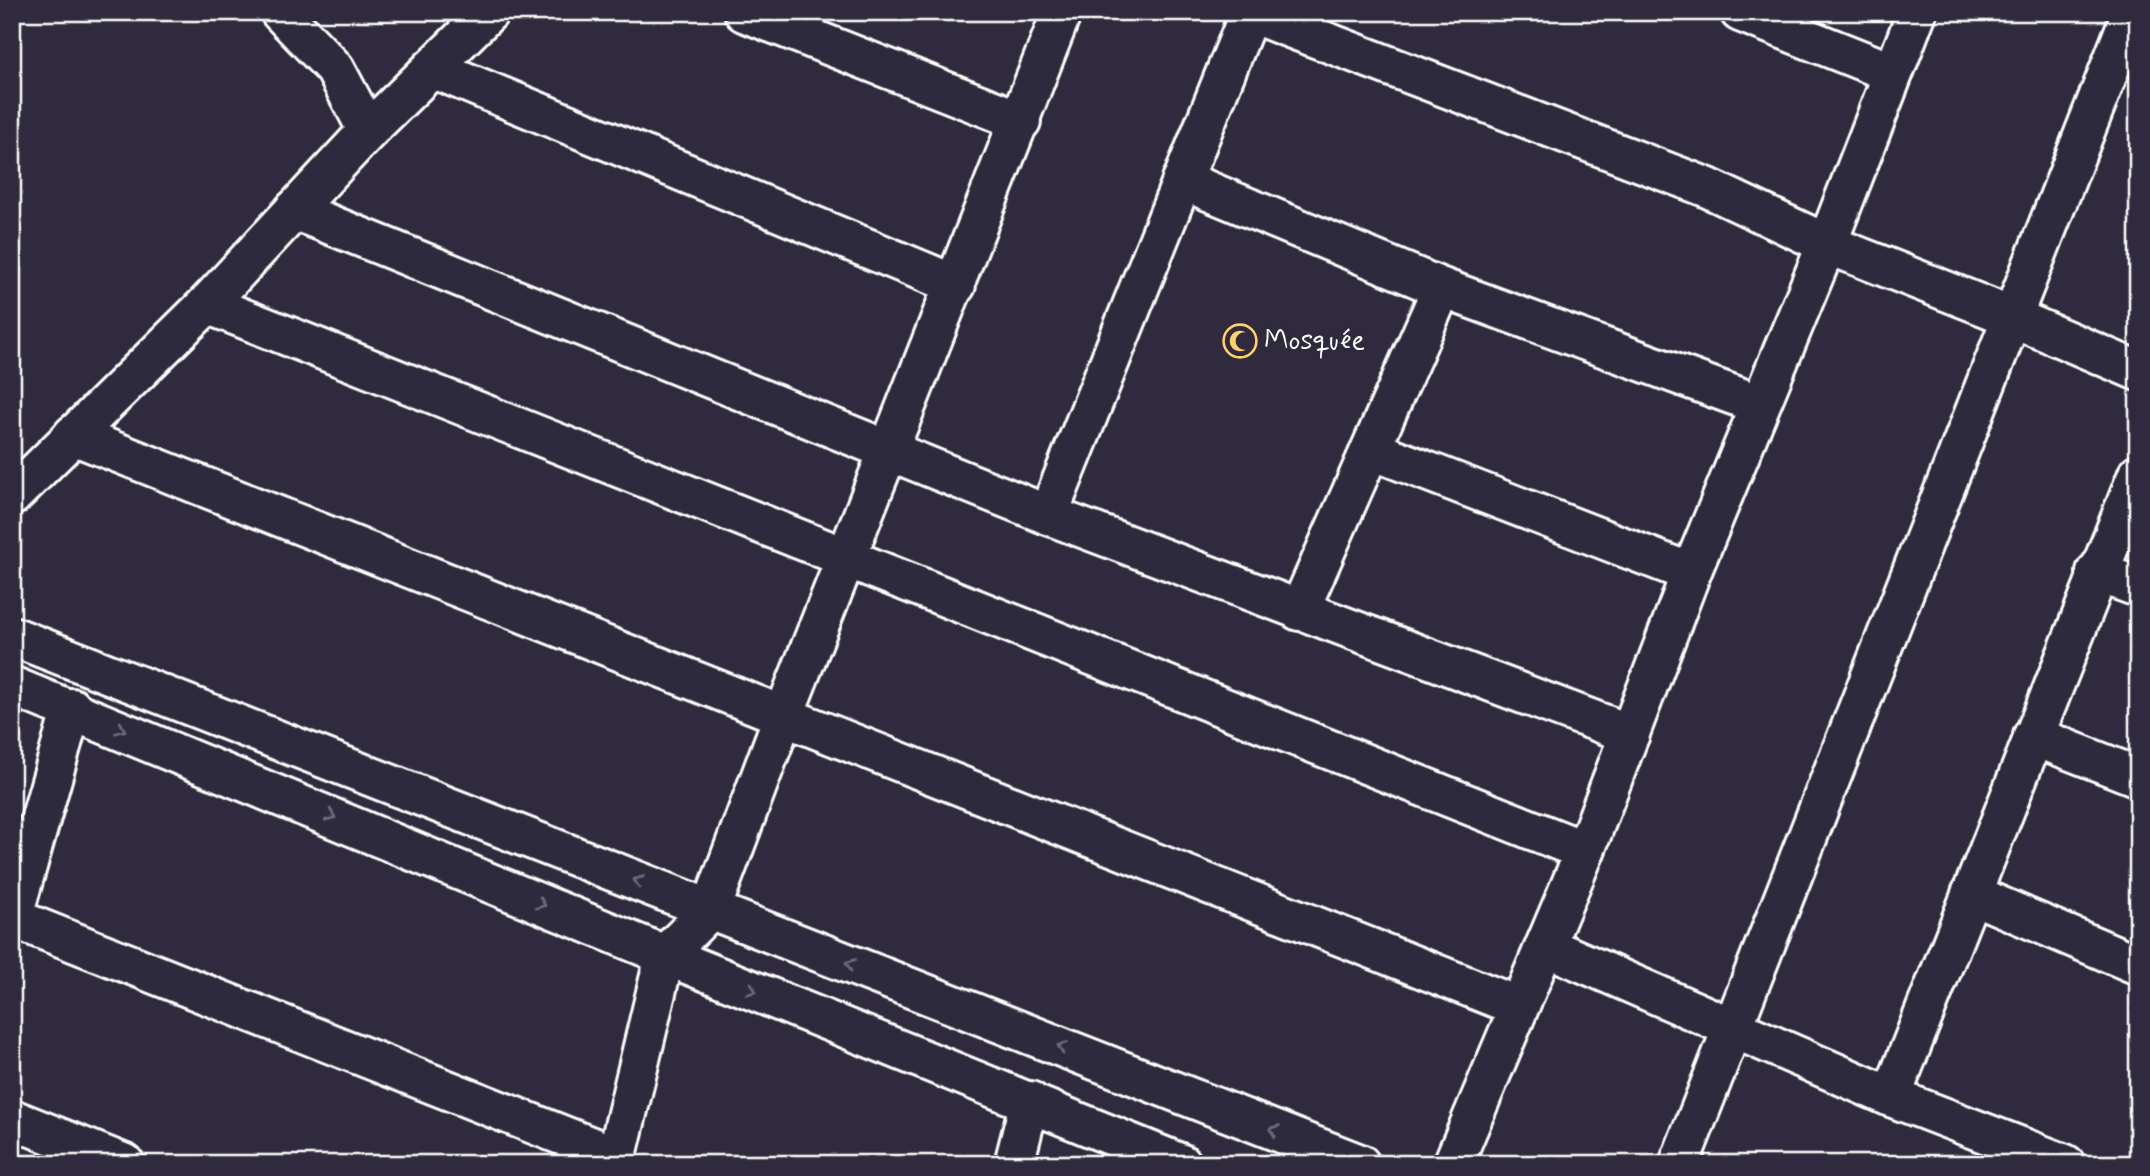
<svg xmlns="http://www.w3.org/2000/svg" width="2150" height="1176" viewBox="0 0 2150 1176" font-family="Mynerve,sans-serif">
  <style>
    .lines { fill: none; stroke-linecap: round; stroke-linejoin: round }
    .minor-casing { stroke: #fff; stroke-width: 44 }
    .major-casing { stroke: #fff; stroke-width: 44 }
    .minor { stroke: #2f2a3d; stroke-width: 38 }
    .major { stroke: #2f2a3d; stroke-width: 38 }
    .oneway { stroke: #6d6a77 }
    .labels { text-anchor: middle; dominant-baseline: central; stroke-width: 5; stroke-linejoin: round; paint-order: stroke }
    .poi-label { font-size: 28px; fill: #fff; stroke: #2f2a3d; text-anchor: start }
  </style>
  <rect width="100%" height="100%" fill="#2f2a3d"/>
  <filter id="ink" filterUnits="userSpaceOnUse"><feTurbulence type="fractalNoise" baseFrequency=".0143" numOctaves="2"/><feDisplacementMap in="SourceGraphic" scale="14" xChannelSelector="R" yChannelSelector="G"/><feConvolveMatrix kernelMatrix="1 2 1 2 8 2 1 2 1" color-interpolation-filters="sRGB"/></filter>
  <g filter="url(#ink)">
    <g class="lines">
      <defs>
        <g id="minor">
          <polyline points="280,12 335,69 368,131"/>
          <polyline points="744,12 1021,121"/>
          <polyline points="1248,12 1706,187 1827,244 2012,317 2138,371"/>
          <polyline points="1740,12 1893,73"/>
          <polyline points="432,68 956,285"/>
          <polyline points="1182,180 1442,288 1758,404"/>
          <polyline points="294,210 1048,515 1630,734"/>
          <polyline points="207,304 1585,851"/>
          <polyline points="73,435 1517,1006"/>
          <polyline points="1372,450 1691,573"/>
          <polyline points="12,496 207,304 368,131 489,12"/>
          <polyline points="1048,515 1250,12"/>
          <polyline points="2096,572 2138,587"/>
          <polyline points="1299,611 1442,288"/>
          <polyline points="2033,736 2138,777"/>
          <polyline points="1971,894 2138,965"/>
          <polyline points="13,918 617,1157"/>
          <polyline points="12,919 72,708"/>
          <polyline points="1545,946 1891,1097 2065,1164"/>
          <polyline points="1891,1097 2138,474"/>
          <polyline points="12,1119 125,1164"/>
          <polyline points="615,1164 665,955 711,909 783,717 1062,12"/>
          <polyline points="1014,1164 1030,1101"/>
          <polyline points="1453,1164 1585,851 1691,573 1827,244 1917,12"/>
          <polyline points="1679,1164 2132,12"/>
        </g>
        <g id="major">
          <polyline points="12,636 1360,1164"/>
          <polyline points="12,686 665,955 1182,1164"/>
        </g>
      </defs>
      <use href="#minor" class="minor-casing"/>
      <use href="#major" class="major-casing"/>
      <use href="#minor" class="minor"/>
      <use href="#major" class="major"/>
    </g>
    <defs><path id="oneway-chevron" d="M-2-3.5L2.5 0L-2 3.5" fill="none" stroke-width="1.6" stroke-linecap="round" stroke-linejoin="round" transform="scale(1.75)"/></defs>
    <g class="oneway">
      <use href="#oneway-chevron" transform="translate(121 729) rotate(23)"/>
      <use href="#oneway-chevron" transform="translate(331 816) rotate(23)"/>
      <use href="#oneway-chevron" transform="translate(638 881) rotate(-159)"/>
      <use href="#oneway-chevron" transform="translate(541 904) rotate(23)"/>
      <use href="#oneway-chevron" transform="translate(850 964) rotate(-159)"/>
      <use href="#oneway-chevron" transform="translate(752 990) rotate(22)"/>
      <use href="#oneway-chevron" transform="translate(1062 1047) rotate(-159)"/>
      <use href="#oneway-chevron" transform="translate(1274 1130) rotate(-159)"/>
    </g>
  </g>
  <defs>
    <symbol id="mosque-ring" viewBox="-11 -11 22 22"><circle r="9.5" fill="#2f2a3d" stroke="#ffd166" stroke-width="1.5"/><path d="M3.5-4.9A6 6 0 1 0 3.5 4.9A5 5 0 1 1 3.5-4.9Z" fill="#ffd166"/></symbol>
  </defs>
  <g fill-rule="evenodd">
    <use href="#mosque-ring" x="1221" y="322" width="38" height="38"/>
  </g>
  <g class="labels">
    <g class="poi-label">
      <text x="1264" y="341">Mosquée</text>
    </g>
  </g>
  <rect width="2150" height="1176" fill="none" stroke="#2f2a3d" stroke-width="42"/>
  <rect x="21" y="21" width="2108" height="1134" fill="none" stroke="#fff" stroke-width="2.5" filter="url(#ink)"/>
</svg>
